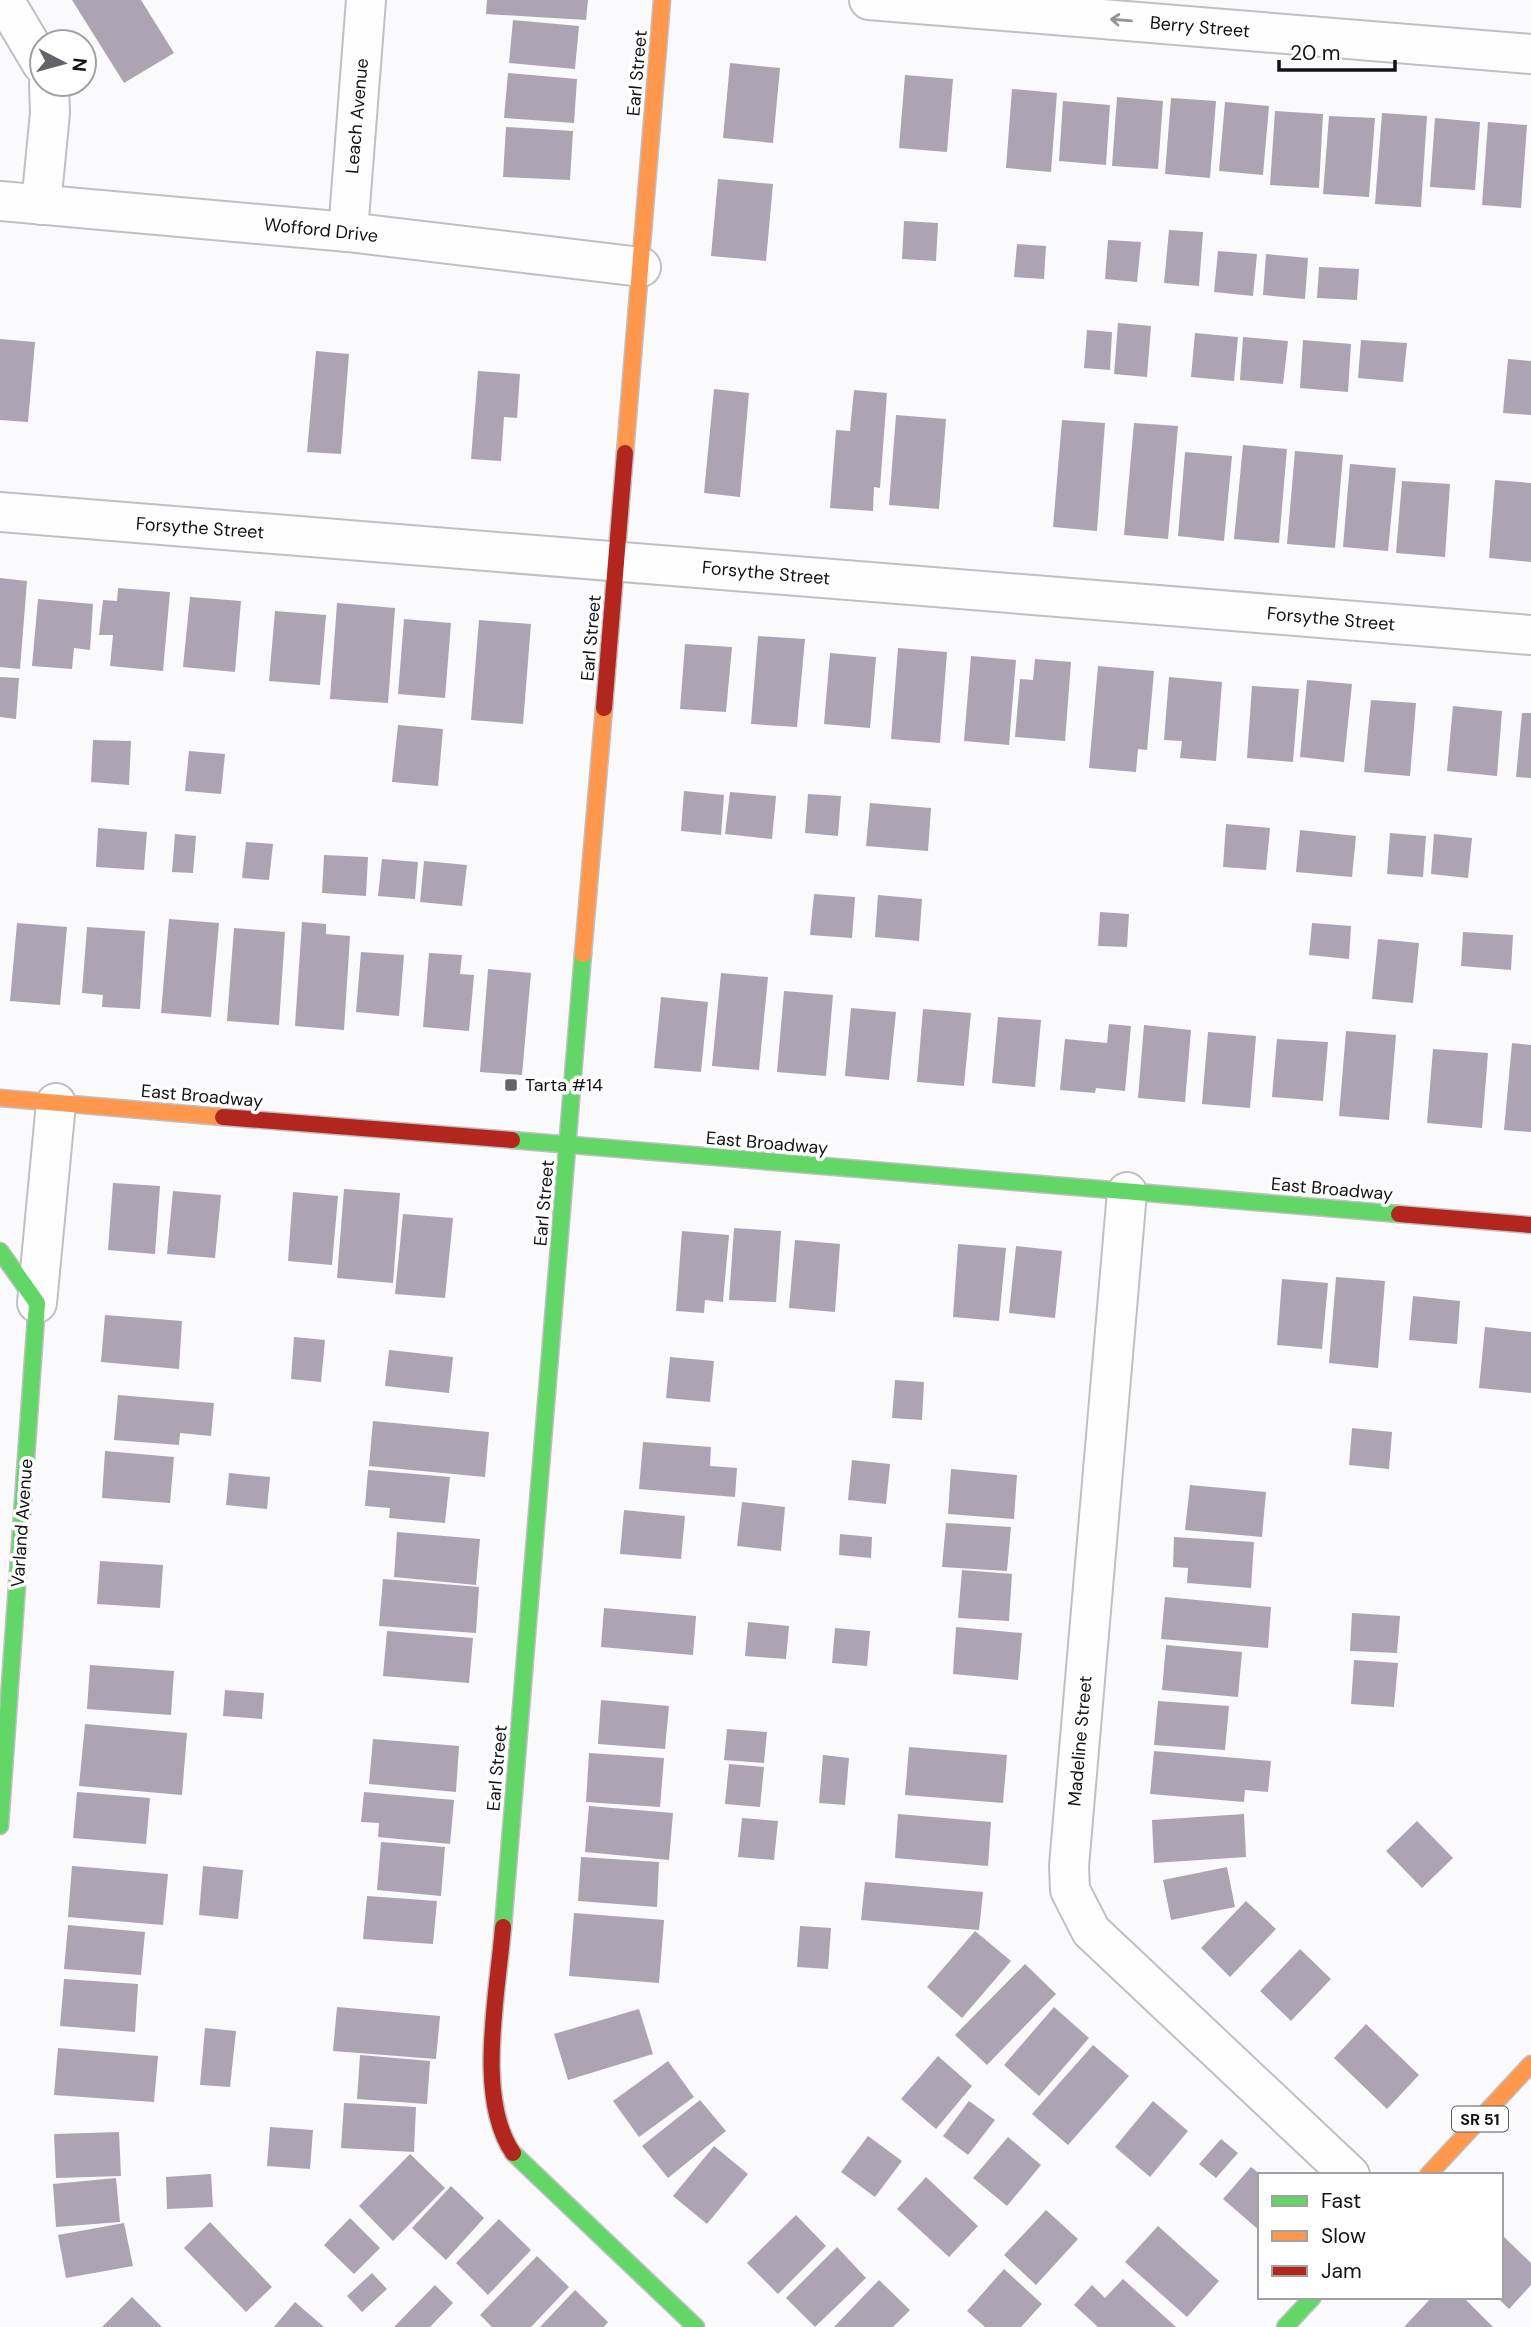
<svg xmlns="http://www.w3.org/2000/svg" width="1531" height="2327" viewBox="0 0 1531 2327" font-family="'DM Sans',sans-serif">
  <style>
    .building { fill: #aca4b3 }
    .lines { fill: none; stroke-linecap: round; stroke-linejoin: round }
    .street-casing { stroke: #c0c0c4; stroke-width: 42 }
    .fast-casing { stroke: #c0c0c4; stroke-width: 19 }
    .slow-casing { stroke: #c0c0c4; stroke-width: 19 }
    .jam-casing { stroke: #c0c0c4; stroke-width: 19 }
    .street { stroke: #fefeff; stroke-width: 38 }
    .fast { stroke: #63d668; stroke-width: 16 }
    .slow { stroke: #ff974d; stroke-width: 16 }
    .jam { stroke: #b3261e; stroke-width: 16 }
    .oneway { stroke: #949497 }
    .poi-dot { fill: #636468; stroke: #fff; stroke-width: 2.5 }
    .labels { text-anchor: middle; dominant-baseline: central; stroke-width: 7; stroke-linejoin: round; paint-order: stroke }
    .shield { fill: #fff; stroke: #595a5d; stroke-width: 2 }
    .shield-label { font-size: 16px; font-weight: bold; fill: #121317 }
    .street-label { font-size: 18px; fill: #121317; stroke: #fff }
    .poi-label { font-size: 18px; fill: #121317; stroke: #fff; text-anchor: start }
  </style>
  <rect width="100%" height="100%" fill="#fafafd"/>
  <g class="building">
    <polygon points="72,0 141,0 174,53 124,83"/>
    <polygon points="487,0 588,0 586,20 486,14"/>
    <polygon points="513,20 579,26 575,69 509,63"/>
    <polygon points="730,63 780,68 773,143 723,138"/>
    <polygon points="508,73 577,79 574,123 504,118"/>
    <polygon points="905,75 953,79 947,152 899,148"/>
    <polygon points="1012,89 1057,93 1051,172 1006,168"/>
    <polygon points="1117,97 1163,101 1158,169 1112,166"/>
    <polygon points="1171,98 1216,101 1210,178 1165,174"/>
    <polygon points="1063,101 1110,105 1106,165 1059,161"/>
    <polygon points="1225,102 1269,106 1263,175 1219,171"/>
    <polygon points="1275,111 1323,114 1319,188 1270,185"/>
    <polygon points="1382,113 1427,116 1421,207 1375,204"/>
    <polygon points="1329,116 1375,118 1369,197 1323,194"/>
    <polygon points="1435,118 1480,122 1475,190 1430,187"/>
    <polygon points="1488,122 1527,125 1521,208 1482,205"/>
    <polygon points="506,127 573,131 570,180 503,177"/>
    <polygon points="718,179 773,184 766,261 711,256"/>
    <polygon points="904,221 938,223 936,261 902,259"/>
    <polygon points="1169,230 1203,232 1199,286 1164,283"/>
    <polygon points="1108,240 1141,242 1137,282 1105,279"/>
    <polygon points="1017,244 1046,246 1044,279 1014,277"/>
    <polygon points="1218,251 1257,254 1253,296 1214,292"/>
    <polygon points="1266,254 1308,258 1305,299 1263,295"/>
    <polygon points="1319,267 1359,269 1357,300 1317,298"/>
    <polygon points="1118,323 1151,326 1147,377 1114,374"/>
    <polygon points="1087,330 1112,332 1110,370 1084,368"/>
    <polygon points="1195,333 1238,337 1234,381 1191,377"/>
    <polygon points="1243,337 1288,341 1283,384 1240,380"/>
    <polygon points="0,339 35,342 28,422 0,420"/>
    <polygon points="1303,340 1351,344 1348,392 1300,388"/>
    <polygon points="1361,340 1407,343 1403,382 1358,378"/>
    <polygon points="316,351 349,354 341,454 307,452"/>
    <polygon points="1508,359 1531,361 1531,415 1503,413"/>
    <polygon points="478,371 520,374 517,418 504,417 501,461 471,459"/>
    <polygon points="714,389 749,393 740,497 704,493"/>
    <polygon points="854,390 887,393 880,488 874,487 873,511 830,508 836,430 850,431"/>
    <polygon points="896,415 946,419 939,509 889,505"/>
    <polygon points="1062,420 1105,423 1097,531 1053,527"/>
    <polygon points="1134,423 1178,426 1168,539 1124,535"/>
    <polygon points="1243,445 1287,449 1279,543 1234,539"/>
    <polygon points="1295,451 1343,455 1335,548 1287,544"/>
    <polygon points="1185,452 1232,456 1224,541 1178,536"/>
    <polygon points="1350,464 1396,468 1388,551 1343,547"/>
    <polygon points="1495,480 1531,483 1531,562 1489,558"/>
    <polygon points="1402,481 1450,484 1445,557 1396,553"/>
    <polygon points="0,578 27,581 20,669 0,667"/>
    <polygon points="118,588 170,592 163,671 110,666 113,635 99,635 103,600 117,601"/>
    <polygon points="190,597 241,601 235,672 183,667"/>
    <polygon points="38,599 93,604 90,650 74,648 72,669 32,666"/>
    <polygon points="337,603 395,608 388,703 330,699"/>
    <polygon points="275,611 326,615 320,685 269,681"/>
    <polygon points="404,619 451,623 445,698 398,694"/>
    <polygon points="479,620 531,624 523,724 471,720"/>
    <polygon points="758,636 805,639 797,727 751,724"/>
    <polygon points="685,644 732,647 726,712 680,709"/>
    <polygon points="898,648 947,652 940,743 891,739"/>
    <polygon points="830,653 876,657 870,728 824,724"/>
    <polygon points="971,656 1016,660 1009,745 964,741"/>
    <polygon points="1035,659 1071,662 1065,741 1015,737 1020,679 1033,680"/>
    <polygon points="1098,666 1154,671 1147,750 1138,749 1136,772 1089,768"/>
    <polygon points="0,677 19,678 16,719 0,717"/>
    <polygon points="1169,677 1222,682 1216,761 1180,758 1182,741 1164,740"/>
    <polygon points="1307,680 1352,684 1344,762 1300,757"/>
    <polygon points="1252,686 1299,689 1293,762 1247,758"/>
    <polygon points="1371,700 1416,703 1410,776 1364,772"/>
    <polygon points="1453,706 1502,711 1497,776 1447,771"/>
    <polygon points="1522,713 1531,713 1531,778 1516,777"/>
    <polygon points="398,725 443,729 438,786 392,782"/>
    <polygon points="93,740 131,741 129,785 91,782"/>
    <polygon points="189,751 225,754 221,794 185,791"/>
    <polygon points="684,791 724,795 721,835 681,831"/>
    <polygon points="730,792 776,796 772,839 725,834"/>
    <polygon points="808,794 841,796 838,836 805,833"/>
    <polygon points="870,803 931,808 928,851 866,846"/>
    <polygon points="1226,824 1270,828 1266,870 1223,867"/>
    <polygon points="98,828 147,832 144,870 96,867"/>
    <polygon points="1300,830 1356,836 1352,877 1296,872"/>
    <polygon points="1390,833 1426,836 1423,877 1387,874"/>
    <polygon points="175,834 196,836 193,873 172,872"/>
    <polygon points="1434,834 1472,838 1468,878 1431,874"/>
    <polygon points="246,842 273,844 269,880 242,878"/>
    <polygon points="324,855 368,857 366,896 322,893"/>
    <polygon points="382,859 418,862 415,899 378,896"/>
    <polygon points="424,861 467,865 462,906 420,902"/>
    <polygon points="814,894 855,897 852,938 810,935"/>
    <polygon points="878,895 922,899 919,941 875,937"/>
    <polygon points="1100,912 1129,914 1127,947 1098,946"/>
    <polygon points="169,919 219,923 211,1017 161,1013"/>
    <polygon points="302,922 326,924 326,934 350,936 344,1030 295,1026"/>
    <polygon points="17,923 67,927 60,1005 10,1001"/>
    <polygon points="1312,923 1351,926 1349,959 1309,955"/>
    <polygon points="87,927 145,931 140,1009 102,1007 103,995 82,993"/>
    <polygon points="234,928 285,932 279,1025 227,1021"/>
    <polygon points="1463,932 1513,935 1511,970 1461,966"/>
    <polygon points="1378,939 1419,943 1413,1003 1372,999"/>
    <polygon points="361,952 404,955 399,1016 356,1012"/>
    <polygon points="429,953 462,955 460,974 474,975 469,1031 423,1027"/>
    <polygon points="488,969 531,973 522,1075 480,1072"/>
    <polygon points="721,973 768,977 759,1070 712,1066"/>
    <polygon points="784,991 833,995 826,1076 777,1072"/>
    <polygon points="661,997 708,1002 701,1072 654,1068"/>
    <polygon points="851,1008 896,1012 889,1080 845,1076"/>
    <polygon points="923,1009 971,1013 964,1086 917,1082"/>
    <polygon points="998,1017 1041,1020 1035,1087 992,1083"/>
    <polygon points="1109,1024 1131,1026 1125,1091 1096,1088 1095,1093 1060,1090 1065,1039 1107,1043"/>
    <polygon points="1144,1025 1191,1030 1185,1102 1138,1098"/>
    <polygon points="1346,1031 1396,1035 1389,1120 1339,1116"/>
    <polygon points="1208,1032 1256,1036 1250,1108 1202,1104"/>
    <polygon points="1277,1039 1328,1042 1323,1101 1272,1097"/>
    <polygon points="1512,1043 1531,1045 1531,1132 1504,1130"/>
    <polygon points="1433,1049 1488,1053 1482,1128 1427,1123"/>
    <polygon points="113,1183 160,1186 155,1254 108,1250"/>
    <polygon points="344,1189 400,1193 393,1283 337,1278"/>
    <polygon points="173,1191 221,1195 215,1258 167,1254"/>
    <polygon points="293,1192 338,1196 332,1265 288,1261"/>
    <polygon points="403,1214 453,1218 445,1298 395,1294"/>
    <polygon points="734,1228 781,1231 776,1302 729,1300"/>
    <polygon points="682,1231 729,1235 723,1302 705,1300 704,1313 676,1311"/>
    <polygon points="795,1240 840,1244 835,1312 789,1308"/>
    <polygon points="958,1244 1006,1248 999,1321 953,1317"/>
    <polygon points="1016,1246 1062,1251 1055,1318 1009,1313"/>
    <polygon points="1336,1277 1385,1281 1378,1368 1329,1363"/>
    <polygon points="1282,1279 1328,1283 1322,1349 1277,1345"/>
    <polygon points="1413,1296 1460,1301 1457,1344 1409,1340"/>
    <polygon points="105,1315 182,1321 179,1369 101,1362"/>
    <polygon points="1485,1327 1531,1332 1531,1393 1479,1388"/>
    <polygon points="294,1337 325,1340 321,1382 291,1379"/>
    <polygon points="389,1350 453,1357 449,1393 385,1386"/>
    <polygon points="670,1357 714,1361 710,1402 666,1398"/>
    <polygon points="895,1380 924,1382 922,1420 892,1418"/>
    <polygon points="118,1395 214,1403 211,1436 180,1433 179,1445 114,1440"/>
    <polygon points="373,1421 489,1432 485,1477 369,1466"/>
    <polygon points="1352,1428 1392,1432 1389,1469 1349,1465"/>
    <polygon points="643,1442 711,1447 710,1466 737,1468 735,1497 639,1489"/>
    <polygon points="105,1451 174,1457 170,1503 102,1498"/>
    <polygon points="852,1460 890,1464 886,1504 848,1500"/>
    <polygon points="951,1469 1017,1475 1014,1519 948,1514"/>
    <polygon points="368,1470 450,1477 445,1523 389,1518 390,1508 365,1506"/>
    <polygon points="229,1473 270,1477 267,1509 226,1505"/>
    <polygon points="1190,1485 1266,1492 1262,1537 1185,1530"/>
    <polygon points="742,1502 785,1507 781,1551 737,1546"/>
    <polygon points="624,1510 685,1516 681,1559 620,1554"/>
    <polygon points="946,1523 1011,1527 1007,1571 942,1567"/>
    <polygon points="397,1532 480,1539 476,1585 394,1577"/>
    <polygon points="840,1534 872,1537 871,1558 839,1555"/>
    <polygon points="1174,1537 1254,1542 1251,1588 1187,1583 1188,1568 1173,1567"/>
    <polygon points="100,1561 163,1565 160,1608 97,1604"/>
    <polygon points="962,1570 1012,1574 1009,1621 958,1618"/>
    <polygon points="383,1579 479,1587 476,1633 379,1626"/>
    <polygon points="1165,1597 1271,1607 1268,1648 1161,1639"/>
    <polygon points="604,1608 696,1616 693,1655 601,1647"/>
    <polygon points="1352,1613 1400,1616 1397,1653 1350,1651"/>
    <polygon points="748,1622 789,1626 786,1659 745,1656"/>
    <polygon points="956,1627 1022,1633 1018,1680 953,1674"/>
    <polygon points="835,1628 870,1631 867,1666 832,1663"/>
    <polygon points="387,1631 473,1638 469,1683 383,1676"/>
    <polygon points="1166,1645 1242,1652 1238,1697 1162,1690"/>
    <polygon points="1354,1660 1398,1663 1394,1707 1351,1704"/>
    <polygon points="90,1665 174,1671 171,1715 87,1709"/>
    <polygon points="225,1690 264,1693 262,1719 223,1716"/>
    <polygon points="601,1700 669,1706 665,1749 598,1744"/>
    <polygon points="1158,1701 1229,1706 1225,1750 1154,1745"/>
    <polygon points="85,1724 187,1733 182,1795 79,1786"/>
    <polygon points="727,1729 767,1732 764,1763 724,1760"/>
    <polygon points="373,1739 459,1746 456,1792 369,1784"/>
    <polygon points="909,1747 1007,1755 1003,1803 905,1795"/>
    <polygon points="1154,1751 1271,1761 1268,1792 1245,1790 1244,1802 1150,1794"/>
    <polygon points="589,1753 664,1758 660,1807 586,1802"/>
    <polygon points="823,1755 849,1758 845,1805 819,1803"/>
    <polygon points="729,1764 764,1767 760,1807 725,1804"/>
    <polygon points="77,1792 150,1798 146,1844 73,1838"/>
    <polygon points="364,1792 454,1800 450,1844 378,1837 379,1823 361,1822"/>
    <polygon points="589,1806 673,1813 669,1860 585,1852"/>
    <polygon points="898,1814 991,1822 988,1866 895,1858"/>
    <polygon points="1244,1814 1246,1857 1154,1863 1152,1820"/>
    <polygon points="742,1818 778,1821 774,1860 738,1857"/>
    <polygon points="1417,1821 1453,1858 1422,1888 1386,1851"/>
    <polygon points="381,1842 445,1847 441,1896 377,1890"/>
    <polygon points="581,1857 659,1862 657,1907 578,1901"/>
    <polygon points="72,1866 168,1874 163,1925 68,1917"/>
    <polygon points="203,1866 243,1870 238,1919 199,1915"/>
    <polygon points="1227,1867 1235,1907 1171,1920 1163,1880"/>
    <polygon points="865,1882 983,1892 979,1930 861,1920"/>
    <polygon points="367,1896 437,1901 433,1944 363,1939"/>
    <polygon points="1246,1901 1276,1929 1230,1977 1201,1948"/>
    <polygon points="574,1913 664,1920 659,1983 569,1976"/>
    <polygon points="68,1925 145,1932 141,1975 64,1969"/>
    <polygon points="800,1926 831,1928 828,1969 797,1967"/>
    <polygon points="975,1931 1011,1961 962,2018 927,1987"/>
    <polygon points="1300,1949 1331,1979 1291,2021 1260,1991"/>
    <polygon points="1025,1964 1056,1994 987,2065 955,2035"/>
    <polygon points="64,1979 138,1984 135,2032 60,2026"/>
    <polygon points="337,2007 440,2016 436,2059 333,2051"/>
    <polygon points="1054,2007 1089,2038 1039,2096 1004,2065"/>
    <polygon points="639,2009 653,2054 568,2080 554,2034"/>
    <polygon points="1366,2024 1419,2075 1387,2109 1334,2058"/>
    <polygon points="205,2028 236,2031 230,2087 200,2085"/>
    <polygon points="1093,2045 1129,2076 1068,2145 1032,2114"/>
    <polygon points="58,2048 158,2056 154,2102 54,2095"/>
    <polygon points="360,2055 430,2061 427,2104 357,2099"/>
    <polygon points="938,2056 972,2086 936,2129 901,2099"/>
    <polygon points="668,2061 694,2097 639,2137 613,2101"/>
    <polygon points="700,2100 726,2131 668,2178 642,2146"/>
    <polygon points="969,2101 995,2120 968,2155 943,2136"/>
    <polygon points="1153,2101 1188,2131 1150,2177 1115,2147"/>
    <polygon points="344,2103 416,2107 414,2152 341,2148"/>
    <polygon points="270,2127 313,2130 310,2169 267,2166"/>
    <polygon points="119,2132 121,2176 56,2178 54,2134"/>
    <polygon points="868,2136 902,2161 875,2197 841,2172"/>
    <polygon points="1008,2137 1041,2165 1007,2206 973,2178"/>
    <polygon points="1221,2139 1238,2153 1216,2178 1199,2164"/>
    <polygon points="714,2146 748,2174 707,2224 673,2196"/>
    <polygon points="410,2154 445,2188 393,2241 359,2206"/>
    <polygon points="1251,2167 1260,2174 1260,2231 1223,2199"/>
    <polygon points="211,2174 213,2207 167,2209 166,2177"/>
    <polygon points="926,2177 978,2226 949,2257 897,2209"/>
    <polygon points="116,2178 120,2222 56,2227 53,2184"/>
    <polygon points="451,2186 484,2218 446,2260 412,2228"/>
    <polygon points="1046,2210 1078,2239 1036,2285 1004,2255"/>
    <polygon points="796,2215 826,2246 778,2294 747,2263"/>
    <polygon points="350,2218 380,2248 354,2274 324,2245"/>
    <polygon points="499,2219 531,2250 488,2295 456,2263"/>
    <polygon points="210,2222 272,2287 246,2312 184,2248"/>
    <polygon points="124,2223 133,2266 66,2278 58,2235"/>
    <polygon points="1158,2226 1219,2281 1187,2317 1125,2262"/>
    <polygon points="1501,2234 1531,2263 1531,2285 1509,2309 1497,2297 1501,2297"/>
    <polygon points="837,2247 866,2278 815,2327 786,2298"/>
    <polygon points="537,2256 569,2287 531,2327 492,2327 480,2315"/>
    <polygon points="1004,2269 1042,2304 1021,2327 985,2327 967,2311"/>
    <polygon points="372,2273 387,2289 362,2312 347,2296"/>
    <polygon points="1123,2279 1176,2327 1098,2327 1074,2305 1092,2285 1105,2298"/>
    <polygon points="879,2280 910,2310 893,2327 834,2327"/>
    <polygon points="435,2285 453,2303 430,2327 394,2327"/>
    <polygon points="575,2290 608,2322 604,2327 540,2327"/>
    <polygon points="132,2297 162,2327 102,2327"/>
    <polygon points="1432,2297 1463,2297 1493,2327 1404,2327"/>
    <polygon points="295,2302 324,2327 274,2327"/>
  </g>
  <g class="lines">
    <defs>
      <g id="street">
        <polyline points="4,0 42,64"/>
        <polyline points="869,0 1531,54"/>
        <polyline points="0,201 348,232 641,267"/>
        <polyline points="41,205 50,113 49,84"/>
        <polyline points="348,232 366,0"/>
        <polyline points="0,512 1531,635"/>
        <polyline points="1127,1192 1069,1866 1070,1890 1091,1931 1350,2175"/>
        <polyline points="37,1303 56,1103"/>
      </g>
      <g id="fast">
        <polyline points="512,1140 1399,1214"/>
        <polyline points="0,1251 37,1303 0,1826"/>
        <polyline points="503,1927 583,954"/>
        <polyline points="513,2153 696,2327"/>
        <polyline points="1285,2327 1313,2297"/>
      </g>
      <g id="slow">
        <polyline points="625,453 662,0"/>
        <polyline points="583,954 604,708"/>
        <polyline points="0,1098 223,1117"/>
        <polyline points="1428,2175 1531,2064"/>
      </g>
      <g id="jam">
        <polyline points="604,708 625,453"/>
        <polyline points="223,1117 512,1140"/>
        <polyline points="1399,1214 1531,1225"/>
        <path d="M503,1927C498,1993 475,2097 513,2153"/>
      </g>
    </defs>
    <use href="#street" class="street-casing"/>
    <use href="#fast" class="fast-casing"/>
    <use href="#slow" class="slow-casing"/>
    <use href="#jam" class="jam-casing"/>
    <use href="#street" class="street"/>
    <use href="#fast" class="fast"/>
    <use href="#slow" class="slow"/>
    <use href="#jam" class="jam"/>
  </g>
  <defs><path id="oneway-shaft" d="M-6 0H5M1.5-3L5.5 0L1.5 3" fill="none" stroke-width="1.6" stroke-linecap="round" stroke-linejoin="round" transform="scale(1.75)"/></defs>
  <use class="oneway" href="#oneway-shaft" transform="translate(1121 20) rotate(-175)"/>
  <rect class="poi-dot" x="504" y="1078" width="14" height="14" rx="3.5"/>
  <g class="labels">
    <rect class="shield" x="1452" y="2106.5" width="56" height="25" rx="5"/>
    <g class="shield-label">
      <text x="1480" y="2119">SR 51</text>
    </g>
    <g class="street-label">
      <text transform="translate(1200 27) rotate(5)">Berry Street</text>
      <text transform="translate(637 73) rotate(-85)">Earl Street</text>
      <text transform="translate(357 116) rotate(-85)">Leach Avenue</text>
      <text transform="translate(321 230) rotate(6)">Wofford Drive</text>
      <text transform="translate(200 528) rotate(4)">Forsythe Street</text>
      <text transform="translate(766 573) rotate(5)">Forsythe Street</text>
      <text transform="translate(1331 619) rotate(5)">Forsythe Street</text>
      <text transform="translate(591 638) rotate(-85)">Earl Street</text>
      <text transform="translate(202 1096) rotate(5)">East Broadway</text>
      <text transform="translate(767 1143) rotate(5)">East Broadway</text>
      <text transform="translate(1332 1189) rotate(5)">East Broadway</text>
      <text transform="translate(544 1203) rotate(-85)">Earl Street</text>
      <text transform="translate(22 1523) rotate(-86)">Varland Avenue</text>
      <text transform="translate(1080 1741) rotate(-85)">Madeline Street</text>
      <text transform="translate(497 1768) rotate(-85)">Earl Street</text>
    </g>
    <g class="poi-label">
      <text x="525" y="1085">Tarta #14</text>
    </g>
  </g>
  <rect x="1258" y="2173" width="245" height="126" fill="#ffffff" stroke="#a0a1a2" stroke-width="2"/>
  <rect x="1272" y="2196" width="35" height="10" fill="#63d668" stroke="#a0a1a2" stroke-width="2"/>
  <text x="1321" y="2208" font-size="21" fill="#121317">Fast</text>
  <rect x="1272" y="2231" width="35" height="10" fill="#ff974d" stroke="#a0a1a2" stroke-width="2"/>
  <text x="1321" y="2243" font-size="21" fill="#121317">Slow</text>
  <rect x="1272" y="2266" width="35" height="10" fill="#b3261e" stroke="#a0a1a2" stroke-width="2"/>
  <text x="1321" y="2278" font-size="21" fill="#121317">Jam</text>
  <g transform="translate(63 63) rotate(96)"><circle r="33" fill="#ffffff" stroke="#a0a1a2" stroke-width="2"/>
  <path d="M0-5L12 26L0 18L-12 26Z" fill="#636468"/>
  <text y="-10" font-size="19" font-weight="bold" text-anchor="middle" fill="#121317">N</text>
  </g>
  <path d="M1279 60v10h116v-10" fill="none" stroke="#121317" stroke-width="3.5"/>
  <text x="1290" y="60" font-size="21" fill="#121317" stroke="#ffffff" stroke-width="5" paint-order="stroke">20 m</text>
</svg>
